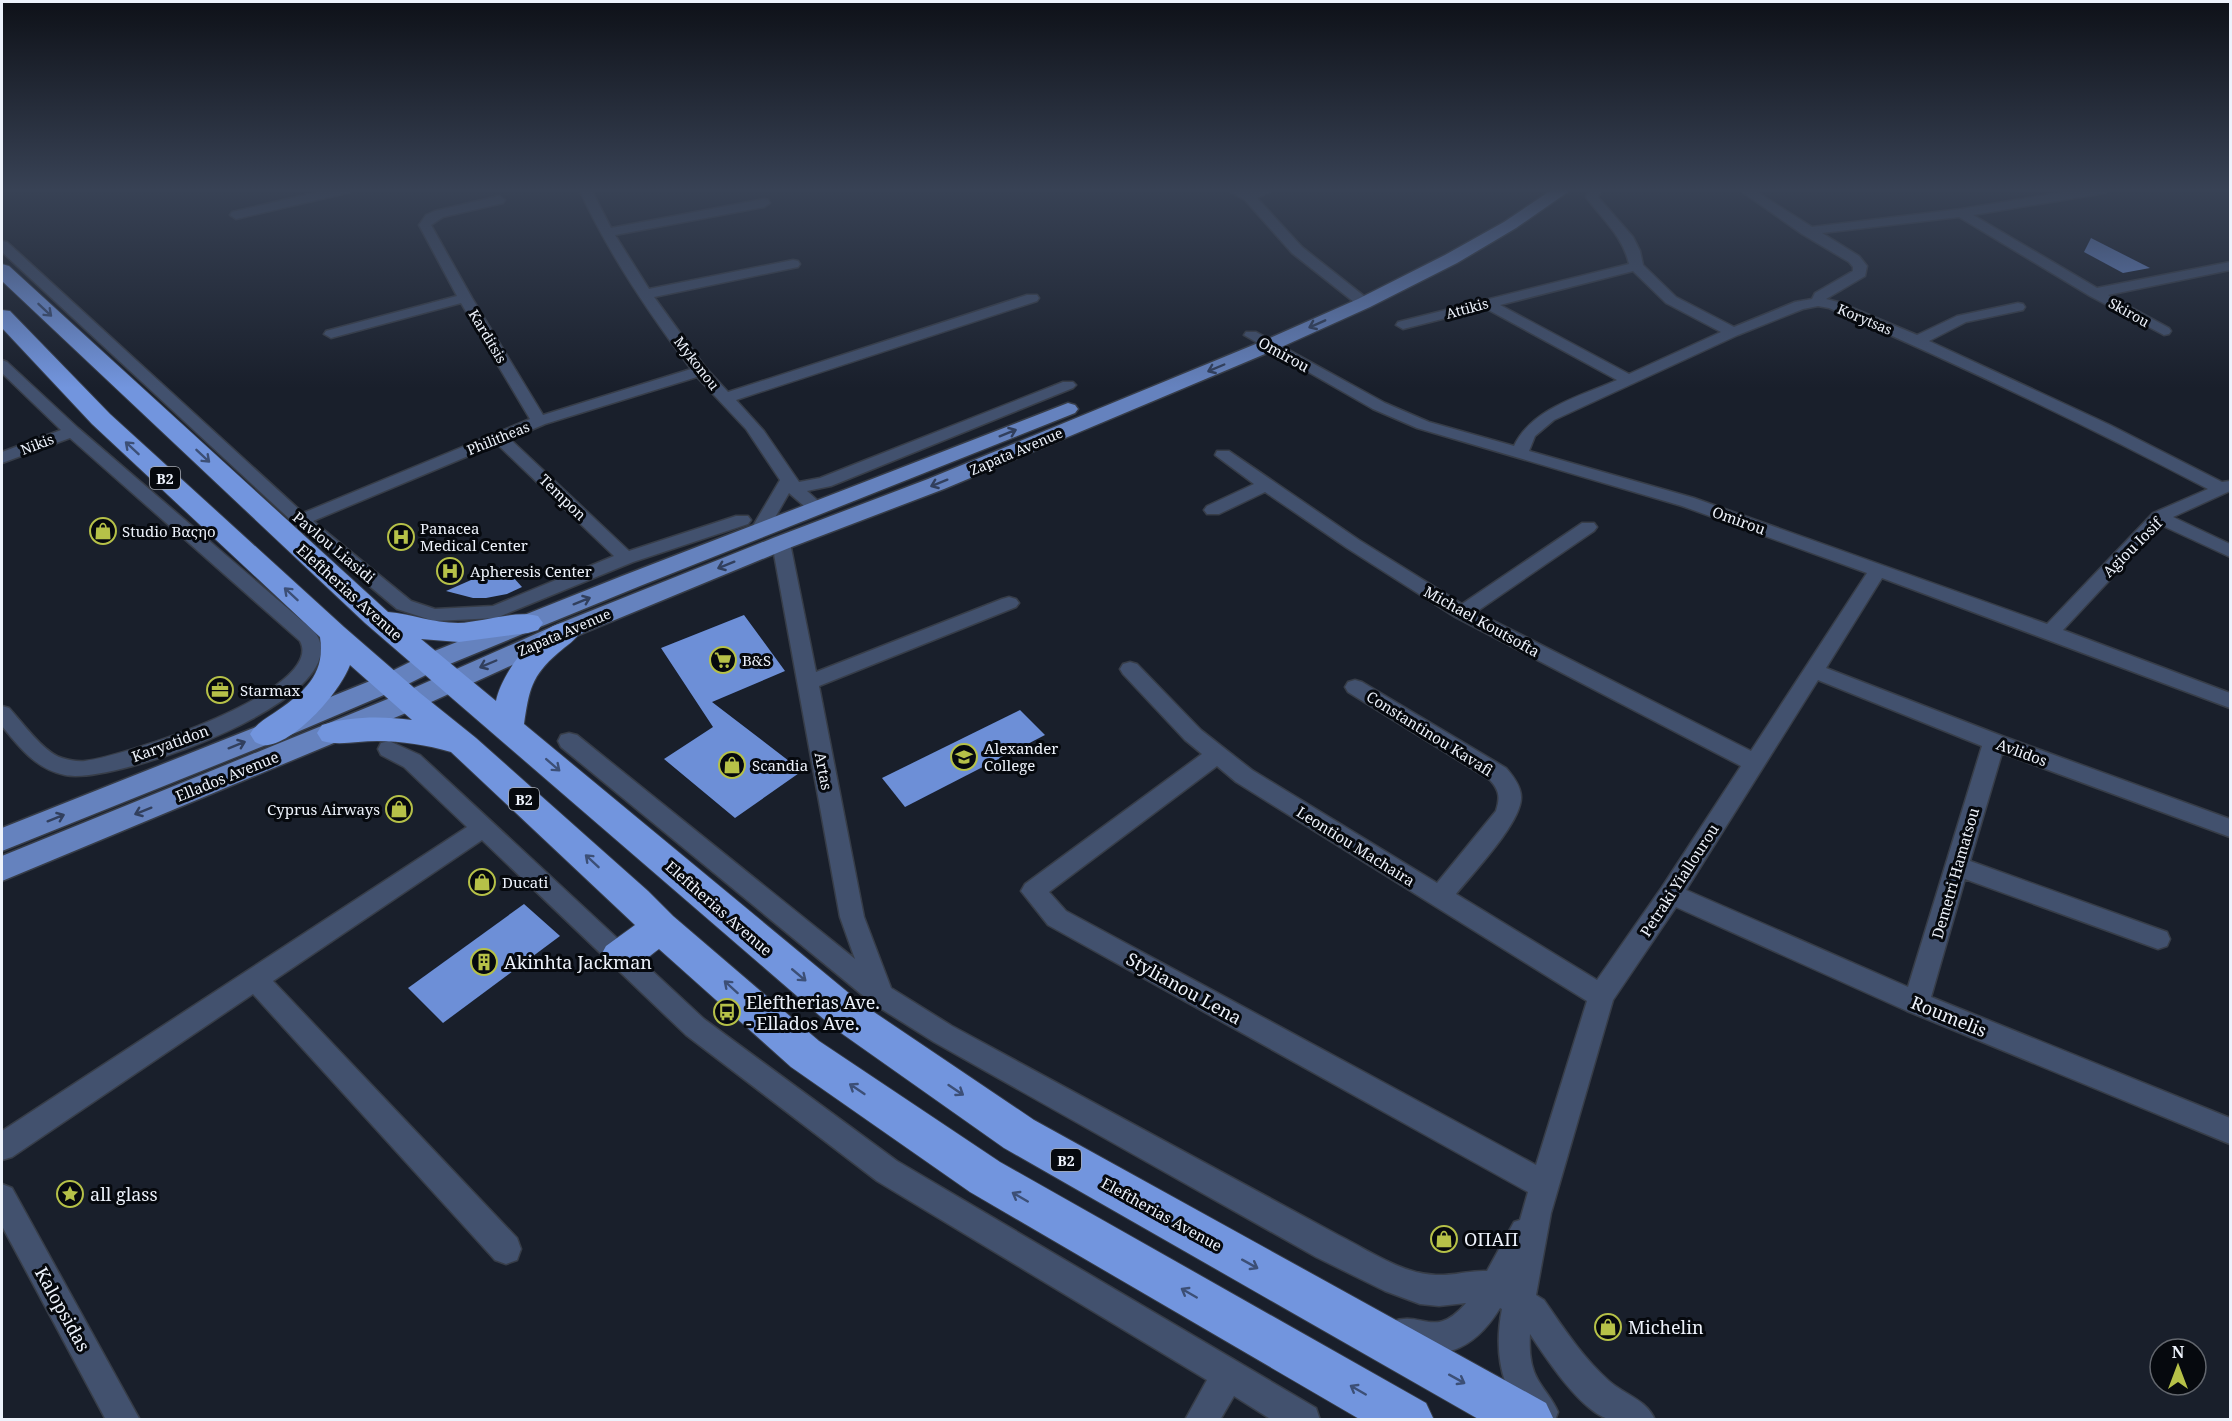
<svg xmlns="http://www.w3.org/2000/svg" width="2232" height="1421" viewBox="0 0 2232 1421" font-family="'Noto Serif',serif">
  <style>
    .building { fill: #6d8fd7 }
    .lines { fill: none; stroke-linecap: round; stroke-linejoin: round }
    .minor-casing { stroke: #373d48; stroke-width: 3 }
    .major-casing { stroke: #373d48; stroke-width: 3 }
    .highway-casing { stroke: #373d48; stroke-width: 2 }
    .minor { fill: #42516e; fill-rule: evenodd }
    .major { fill: #6582be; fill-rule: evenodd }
    .highway { fill: #7295de; fill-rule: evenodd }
    .oneway { stroke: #3c4f76 }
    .oneway2 { stroke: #313f5d }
    .labels { text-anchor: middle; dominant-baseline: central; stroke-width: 6; stroke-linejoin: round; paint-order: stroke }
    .far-street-label { font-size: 14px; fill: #edf2fb; stroke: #06090e }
    .shield { fill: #06090e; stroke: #a8acb4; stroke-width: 1.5 }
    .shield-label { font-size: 14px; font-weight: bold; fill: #edf2fb }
    .street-label { font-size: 15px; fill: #edf2fb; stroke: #06090e }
    .poi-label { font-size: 15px; fill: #edf2fb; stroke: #06090e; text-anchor: start }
    .near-poi-label { font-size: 18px; fill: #edf2fb; stroke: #06090e; text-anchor: start }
    .near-street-label { font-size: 18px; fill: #edf2fb; stroke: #06090e }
  </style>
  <rect width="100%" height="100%" fill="#191f2b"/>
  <g class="building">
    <polygon points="2091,238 2150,268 2123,273 2084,252"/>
    <polygon points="503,566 522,587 507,594 486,598 473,598 446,591"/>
    <polygon points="744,615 785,671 712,702 802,771 735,818 664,759 713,727 661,648"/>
    <polygon points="1020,710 1045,735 905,807 882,778"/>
    <polygon points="524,904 560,936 443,1023 408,988"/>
  </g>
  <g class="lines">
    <defs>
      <g id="minor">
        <polygon points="331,189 353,189 351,192 236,219 230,215 232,212"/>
        <path d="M579,189H591L611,228L764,199L768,200L770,203L764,207L615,235L649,289L793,260L798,261L800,264L798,267L793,268L654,297L705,367L728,392L1027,295H1037L1039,298L1037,301L736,400L764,431L799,482L820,478L1063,382H1073L1076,385L1073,388L831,486L807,491L826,508L823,512H811L789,493L765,535H753L750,531L780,480L746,429L697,377L545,424L510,439L629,551L736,516H748L751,520L748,524L633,562L496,618L434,621L397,609L295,524L2,252V241L7,242L303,513L530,419L461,303L331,338L324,334L326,331L457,296L419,225L426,215L435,211L499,196L505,200L503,203L443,217L431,225L472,298L543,415L691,369C648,312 608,253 579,189ZM497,444L614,556L493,606L435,609L411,601L313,521Z"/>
        <polygon points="1226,189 1242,189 1249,193 1258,189 1275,189 1257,198 1302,247 1369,300 1371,303 1369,306 1359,306 1292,253 1245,200"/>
        <path d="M1590,189H1602L1598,197L1633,237L1640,251L1643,265L1676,297L1734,327L1795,302L1812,299L1815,293L1853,271V267L1849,262L1802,234L1738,189H1752L1812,227L1961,209L2083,189H2111L2105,193L1973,215L2097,288L2230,262V270L2108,295L2169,328L2171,331L2169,334L2164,335L2090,296L1959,217L1822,233L1859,256L1867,266L1865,276L1826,299L1838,302L1917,335L1957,316L2018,303L2023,304L2025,307L2023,310L1966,322L1929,341L2110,425L2222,482L2230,481V491L2173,517L2230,544V557L2161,525L2063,630L2230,693V708L1882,578L1826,668L2002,736L2230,819V837L2002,753L1970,861L2167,932L2170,939L2167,946L2158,949L1965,879L1931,997L2230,1118V1144L1907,1011L1676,907L1613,1000L1551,1213L1536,1295L1544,1300C1564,1329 1583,1358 1609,1381C1625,1395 1647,1400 1655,1420C1643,1420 1619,1421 1608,1419C1580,1410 1546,1358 1530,1334C1529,1349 1530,1367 1538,1380C1545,1392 1553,1400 1558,1412L1555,1420H1527C1500,1388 1494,1349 1502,1309L1500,1308C1473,1352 1439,1364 1391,1344L1386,1333L1391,1322C1422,1309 1434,1341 1466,1303L1439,1306L1420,1304L1385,1291L1316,1257L934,1042L872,1003L561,747L558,741L561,735L569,733L577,735L855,959L840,917L772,543L775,539H787L790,543L816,672L1002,599L1009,597L1016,599L1019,603L1016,607L819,686L864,917L891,988L952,1026L1338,1235C1368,1250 1402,1274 1436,1275C1453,1276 1470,1270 1487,1271L1514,1222L1520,1220L1528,1192L1048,925L1021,891L1025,884L1202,754L1185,740L1123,674L1120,669L1123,664L1130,662L1137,664L1201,730L1252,770L1437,883L1496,811C1500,798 1500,791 1490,780L1348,692L1345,687L1348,682L1355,680L1362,682L1506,768C1513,776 1521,786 1521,797C1522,822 1473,873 1456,894L1597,980L1662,887L1741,766L1455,617L1347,548L1265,492L1219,514H1207L1204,510L1207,506L1254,484L1215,455L1217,451H1229L1359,540L1462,604L1582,523H1594L1597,527L1594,531L1476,612L1751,751L1867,573L1682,506L1417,428L1373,409L1244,335L1246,332H1256L1385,403L1429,422L1514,446C1532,408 1581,396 1617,380L1485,308L1403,329L1396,325L1398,322L1629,264C1623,236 1602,219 1586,197ZM1633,271L1666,303L1721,332L1629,374L1500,305ZM1818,306L1829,308C1958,364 2084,424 2208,489L2153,513L2047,624L1694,498L1529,451L1535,436L1554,420L1738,335L1803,309ZM1818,680L1982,746L1908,987L1686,890ZM1217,766L1236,782L1587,1001L1536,1165L1066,911L1049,892Z"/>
        <path d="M2,360L7,362L78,428L314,631C366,696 113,786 65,775C36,769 20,748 2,726V706L9,708C22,722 44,753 62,758C69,760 78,762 85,761C121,757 327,691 300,641L70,438L2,463V452L61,430L2,373Z"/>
        <polygon points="389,741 420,755 704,1019 897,1161 1316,1408 1320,1420 1272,1420 1234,1396 1220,1420 1185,1420 1207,1380 877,1181 686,1035 482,840 273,981 517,1238 521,1249 517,1260 506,1264 495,1260 253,994 12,1157 2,1160 2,1131 467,827 404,767 381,755 378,749 381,743"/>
        <polygon points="2,1184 12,1188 140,1420 106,1420 2,1226"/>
      </g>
      <g id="major">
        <polygon points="1553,189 1572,189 1516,228 1457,263 1370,307 1277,349 944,489 789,548 576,636 418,708 2,881 2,856 400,694 558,624 773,538 928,479 1263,341 1358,299 1445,255 1504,222"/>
        <polygon points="1068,403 1075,405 1078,409 1075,413 640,586 440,668 398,689 276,741 2,851 2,828 256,727 380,677 422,656 622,576"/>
      </g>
      <g id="highway">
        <path d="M2,264L9,266L388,612C412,614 432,623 458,623C484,622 514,610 538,616L543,623L538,630L528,633L459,642L421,639L496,701C502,671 544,614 577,623L582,630C576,640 566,646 558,653C531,676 529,691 524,724L862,1004L1034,1120L1546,1403L1554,1420H1480L1004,1148L834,1028L365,623L2,281Z"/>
        <path d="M2,310L10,311L110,414L344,627L420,693L476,738L648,891L673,916L819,1041L1000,1162L1426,1403L1434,1420H1361L970,1192L791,1067L659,949C640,963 630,977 606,968L600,957L606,946L635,925L451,752C427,745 402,741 377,741C358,741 339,746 322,741L317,733L322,725C350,716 383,716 412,720L350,665C340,692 297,741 268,745C264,746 259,744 255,742L250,734C256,724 265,719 274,713C303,693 326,675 320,637L92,424L2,328Z"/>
      </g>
    </defs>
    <use href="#minor" class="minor-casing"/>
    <use href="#major" class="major-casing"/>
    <use href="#highway" class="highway-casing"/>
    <use href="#minor" class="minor"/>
    <use href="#major" class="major"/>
    <use href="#highway" class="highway"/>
  </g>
  <defs><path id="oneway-shaft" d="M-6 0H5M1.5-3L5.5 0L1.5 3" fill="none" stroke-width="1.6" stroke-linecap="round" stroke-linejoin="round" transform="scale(1.5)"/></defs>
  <g class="oneway">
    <use href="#oneway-shaft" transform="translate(45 310) rotate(43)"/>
    <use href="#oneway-shaft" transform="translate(132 448) rotate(-137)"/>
    <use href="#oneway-shaft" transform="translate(203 456) rotate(43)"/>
    <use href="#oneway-shaft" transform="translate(291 594) rotate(-137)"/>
    <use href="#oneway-shaft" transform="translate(553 765) rotate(41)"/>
    <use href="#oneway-shaft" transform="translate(592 861) rotate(-137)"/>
    <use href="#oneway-shaft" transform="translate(799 975) rotate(40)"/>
    <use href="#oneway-shaft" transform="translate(731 987) rotate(-138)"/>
    <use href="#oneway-shaft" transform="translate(857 1089) rotate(-146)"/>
    <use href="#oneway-shaft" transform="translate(956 1090) rotate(34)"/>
    <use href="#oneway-shaft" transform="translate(1020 1197) rotate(-150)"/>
    <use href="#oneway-shaft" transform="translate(1250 1264) rotate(29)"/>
    <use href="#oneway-shaft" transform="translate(1189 1293) rotate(-150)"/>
    <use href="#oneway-shaft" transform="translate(1457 1379) rotate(29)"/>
    <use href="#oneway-shaft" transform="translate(1358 1390) rotate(-150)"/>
  </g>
  <g class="oneway2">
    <use href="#oneway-shaft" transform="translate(1317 324) rotate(156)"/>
    <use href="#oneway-shaft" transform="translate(1216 368) rotate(157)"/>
    <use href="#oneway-shaft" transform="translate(1008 433) rotate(-22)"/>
    <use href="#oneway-shaft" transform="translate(939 483) rotate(158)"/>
    <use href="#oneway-shaft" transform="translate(726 565) rotate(158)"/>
    <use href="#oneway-shaft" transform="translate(582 601) rotate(-22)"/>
    <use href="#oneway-shaft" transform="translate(488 664) rotate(157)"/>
    <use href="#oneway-shaft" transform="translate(237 745) rotate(-22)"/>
    <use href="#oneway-shaft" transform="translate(143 811) rotate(158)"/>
    <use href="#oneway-shaft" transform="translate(56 818) rotate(-22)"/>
  </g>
  <linearGradient id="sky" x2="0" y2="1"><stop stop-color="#0e1118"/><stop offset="0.49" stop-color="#384255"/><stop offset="1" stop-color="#384255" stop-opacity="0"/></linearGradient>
  <rect width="2232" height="388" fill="url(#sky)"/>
  <defs>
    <symbol id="shop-ring" viewBox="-11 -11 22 22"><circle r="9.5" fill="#06090e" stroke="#b6c148" stroke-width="1.5"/><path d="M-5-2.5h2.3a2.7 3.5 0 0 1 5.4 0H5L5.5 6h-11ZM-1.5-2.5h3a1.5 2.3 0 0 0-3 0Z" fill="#b6c148"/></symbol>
    <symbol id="hospital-ring" viewBox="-11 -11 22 22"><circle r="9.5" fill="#06090e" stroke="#b6c148" stroke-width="1.5"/><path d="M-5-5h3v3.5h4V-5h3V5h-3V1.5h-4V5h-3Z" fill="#b6c148"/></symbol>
    <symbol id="supermarket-ring" viewBox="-11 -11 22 22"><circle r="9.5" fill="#06090e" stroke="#b6c148" stroke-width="1.5"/><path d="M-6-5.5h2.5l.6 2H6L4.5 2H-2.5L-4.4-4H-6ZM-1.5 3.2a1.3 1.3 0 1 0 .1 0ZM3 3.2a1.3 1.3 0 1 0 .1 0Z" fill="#b6c148"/></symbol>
    <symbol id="office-ring" viewBox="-11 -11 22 22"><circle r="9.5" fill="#06090e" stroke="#b6c148" stroke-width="1.5"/><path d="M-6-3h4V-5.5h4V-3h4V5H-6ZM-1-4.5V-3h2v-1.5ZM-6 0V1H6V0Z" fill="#b6c148"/></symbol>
    <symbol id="university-ring" viewBox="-11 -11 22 22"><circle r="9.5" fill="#06090e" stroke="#b6c148" stroke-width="1.5"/><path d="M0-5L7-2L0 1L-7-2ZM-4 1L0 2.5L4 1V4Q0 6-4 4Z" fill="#b6c148"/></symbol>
    <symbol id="building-ring" viewBox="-11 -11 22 22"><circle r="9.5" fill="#06090e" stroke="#b6c148" stroke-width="1.5"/><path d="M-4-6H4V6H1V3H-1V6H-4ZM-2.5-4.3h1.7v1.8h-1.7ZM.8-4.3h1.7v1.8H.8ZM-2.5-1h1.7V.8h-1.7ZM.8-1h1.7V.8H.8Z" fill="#b6c148"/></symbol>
    <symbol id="bus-ring" viewBox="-11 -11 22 22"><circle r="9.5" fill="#06090e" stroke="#b6c148" stroke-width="1.5"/><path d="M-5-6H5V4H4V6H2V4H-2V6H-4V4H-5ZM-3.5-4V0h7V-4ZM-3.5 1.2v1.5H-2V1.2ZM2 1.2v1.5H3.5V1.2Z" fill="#b6c148"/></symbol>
    <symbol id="sight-ring" viewBox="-11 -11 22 22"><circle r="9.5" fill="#06090e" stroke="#b6c148" stroke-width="1.5"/><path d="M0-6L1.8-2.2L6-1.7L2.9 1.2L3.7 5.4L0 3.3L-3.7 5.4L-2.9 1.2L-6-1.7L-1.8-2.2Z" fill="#b6c148"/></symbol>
  </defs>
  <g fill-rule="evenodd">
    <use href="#shop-ring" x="88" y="516" width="30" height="30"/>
    <use href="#hospital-ring" x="386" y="522" width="30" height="30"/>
    <use href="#hospital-ring" x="435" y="556" width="30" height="30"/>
    <use href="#supermarket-ring" x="708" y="645" width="30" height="30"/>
    <use href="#office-ring" x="205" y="675" width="30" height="30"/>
    <use href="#university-ring" x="949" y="742" width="30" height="30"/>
    <use href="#shop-ring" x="717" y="750" width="30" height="30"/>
    <use href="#shop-ring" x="384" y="794" width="30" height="30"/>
    <use href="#shop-ring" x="467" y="867" width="30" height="30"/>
    <use href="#building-ring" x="469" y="947" width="30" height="30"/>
    <use href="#bus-ring" x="712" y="997" width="30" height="30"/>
    <use href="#sight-ring" x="55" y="1179" width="30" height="30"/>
    <use href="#shop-ring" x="1429" y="1224" width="30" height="30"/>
    <use href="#shop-ring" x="1593" y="1312" width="30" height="30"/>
  </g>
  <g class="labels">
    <g class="far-street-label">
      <text transform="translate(1467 308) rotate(-15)">Attikis</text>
      <text transform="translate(2129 312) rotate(29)">Skirou</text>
      <text transform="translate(1865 319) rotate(23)">Korytsas</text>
      <text transform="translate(488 336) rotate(59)">Karditsis</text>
      <text transform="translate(697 363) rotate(52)">Mykonou</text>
      <text transform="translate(498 438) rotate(-22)">Philitheas</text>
      <text transform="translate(37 444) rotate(-21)">Nikis</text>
      <text transform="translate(1016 451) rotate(-23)">Zapata Avenue</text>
      <text transform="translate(564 632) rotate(-23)">Zapata Avenue</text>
    </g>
    <g class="shield">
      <rect x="150" y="467" width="30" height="22" rx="4.5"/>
      <rect x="509" y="788" width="30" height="22" rx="4.5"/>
      <rect x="1051" y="1149" width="30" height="22" rx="4.5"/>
    </g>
    <g class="shield-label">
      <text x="165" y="478">B2</text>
      <text x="524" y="799">B2</text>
      <text x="1066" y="1160">B2</text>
    </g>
    <g class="street-label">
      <text transform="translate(1284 354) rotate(29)">Omirou</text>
      <text transform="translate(563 497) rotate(44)">Tempon</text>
      <text transform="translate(1739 520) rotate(20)">Omirou</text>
      <text transform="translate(334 547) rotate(40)">Pavlou Liasidi</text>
      <text transform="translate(2132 547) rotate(-45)">Agiou Iosif</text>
      <text transform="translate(350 592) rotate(42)">Eleftherias Avenue</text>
      <text transform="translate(1482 621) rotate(29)">Michael Koutsofta</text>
      <text transform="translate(1430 733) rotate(32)">Constantinou Kavafi</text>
      <text transform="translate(170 743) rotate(-20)">Karyatidon</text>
      <text transform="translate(2022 752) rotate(20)">Avlidos</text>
      <text transform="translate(824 771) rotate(79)">Artas</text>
      <text transform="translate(227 776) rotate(-22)">Ellados Avenue</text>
      <text transform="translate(1356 846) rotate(32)">Leontiou Machaira</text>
      <text transform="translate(1955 873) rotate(-74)">Demetri Hamatsou</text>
      <text transform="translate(1679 880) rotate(-57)">Petraki Yiallourou</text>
      <text transform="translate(719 908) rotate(41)">Eleftherias Avenue</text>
      <text transform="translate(1162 1214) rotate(29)">Eleftherias Avenue</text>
    </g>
    <g class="poi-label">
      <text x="420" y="528">Panacea<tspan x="420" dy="17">Medical Center</tspan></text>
      <text x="122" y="531">Studio Βαςηο</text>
      <text x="470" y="571">Apheresis Center</text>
      <text x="742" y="660">B&amp;S</text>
      <text x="240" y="690">Starmax</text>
      <text x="984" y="748">Alexander<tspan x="984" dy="17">College</tspan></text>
      <text x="752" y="765">Scandia</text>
      <text x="380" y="809" text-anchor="end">Cyprus Airways</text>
      <text x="502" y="882">Ducati</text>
    </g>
    <g class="near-poi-label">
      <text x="504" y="962">Αkinhta Jackman</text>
      <text x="746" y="1002">Eleftherias Ave.<tspan x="746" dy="21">- Ellados Ave.</tspan></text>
      <text x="90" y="1194">all glass</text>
      <text x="1464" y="1239">ΟΠΑΠ</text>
      <text x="1628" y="1327">Michelin</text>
    </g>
    <g class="near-street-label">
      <text transform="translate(1184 988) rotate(29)">Stylianou Lena</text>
      <text transform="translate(1949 1016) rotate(22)">Roumelis</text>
      <text transform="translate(63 1309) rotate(61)">Kalopsidas</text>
    </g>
  </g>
  <rect width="2232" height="1421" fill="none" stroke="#edf2fb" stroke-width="6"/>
  <g transform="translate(2178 1367)"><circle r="28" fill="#06090e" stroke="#62666d" stroke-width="1.5"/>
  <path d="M0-4.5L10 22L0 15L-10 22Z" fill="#b6c148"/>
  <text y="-9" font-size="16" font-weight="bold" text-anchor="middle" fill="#edf2fb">N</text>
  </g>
</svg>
